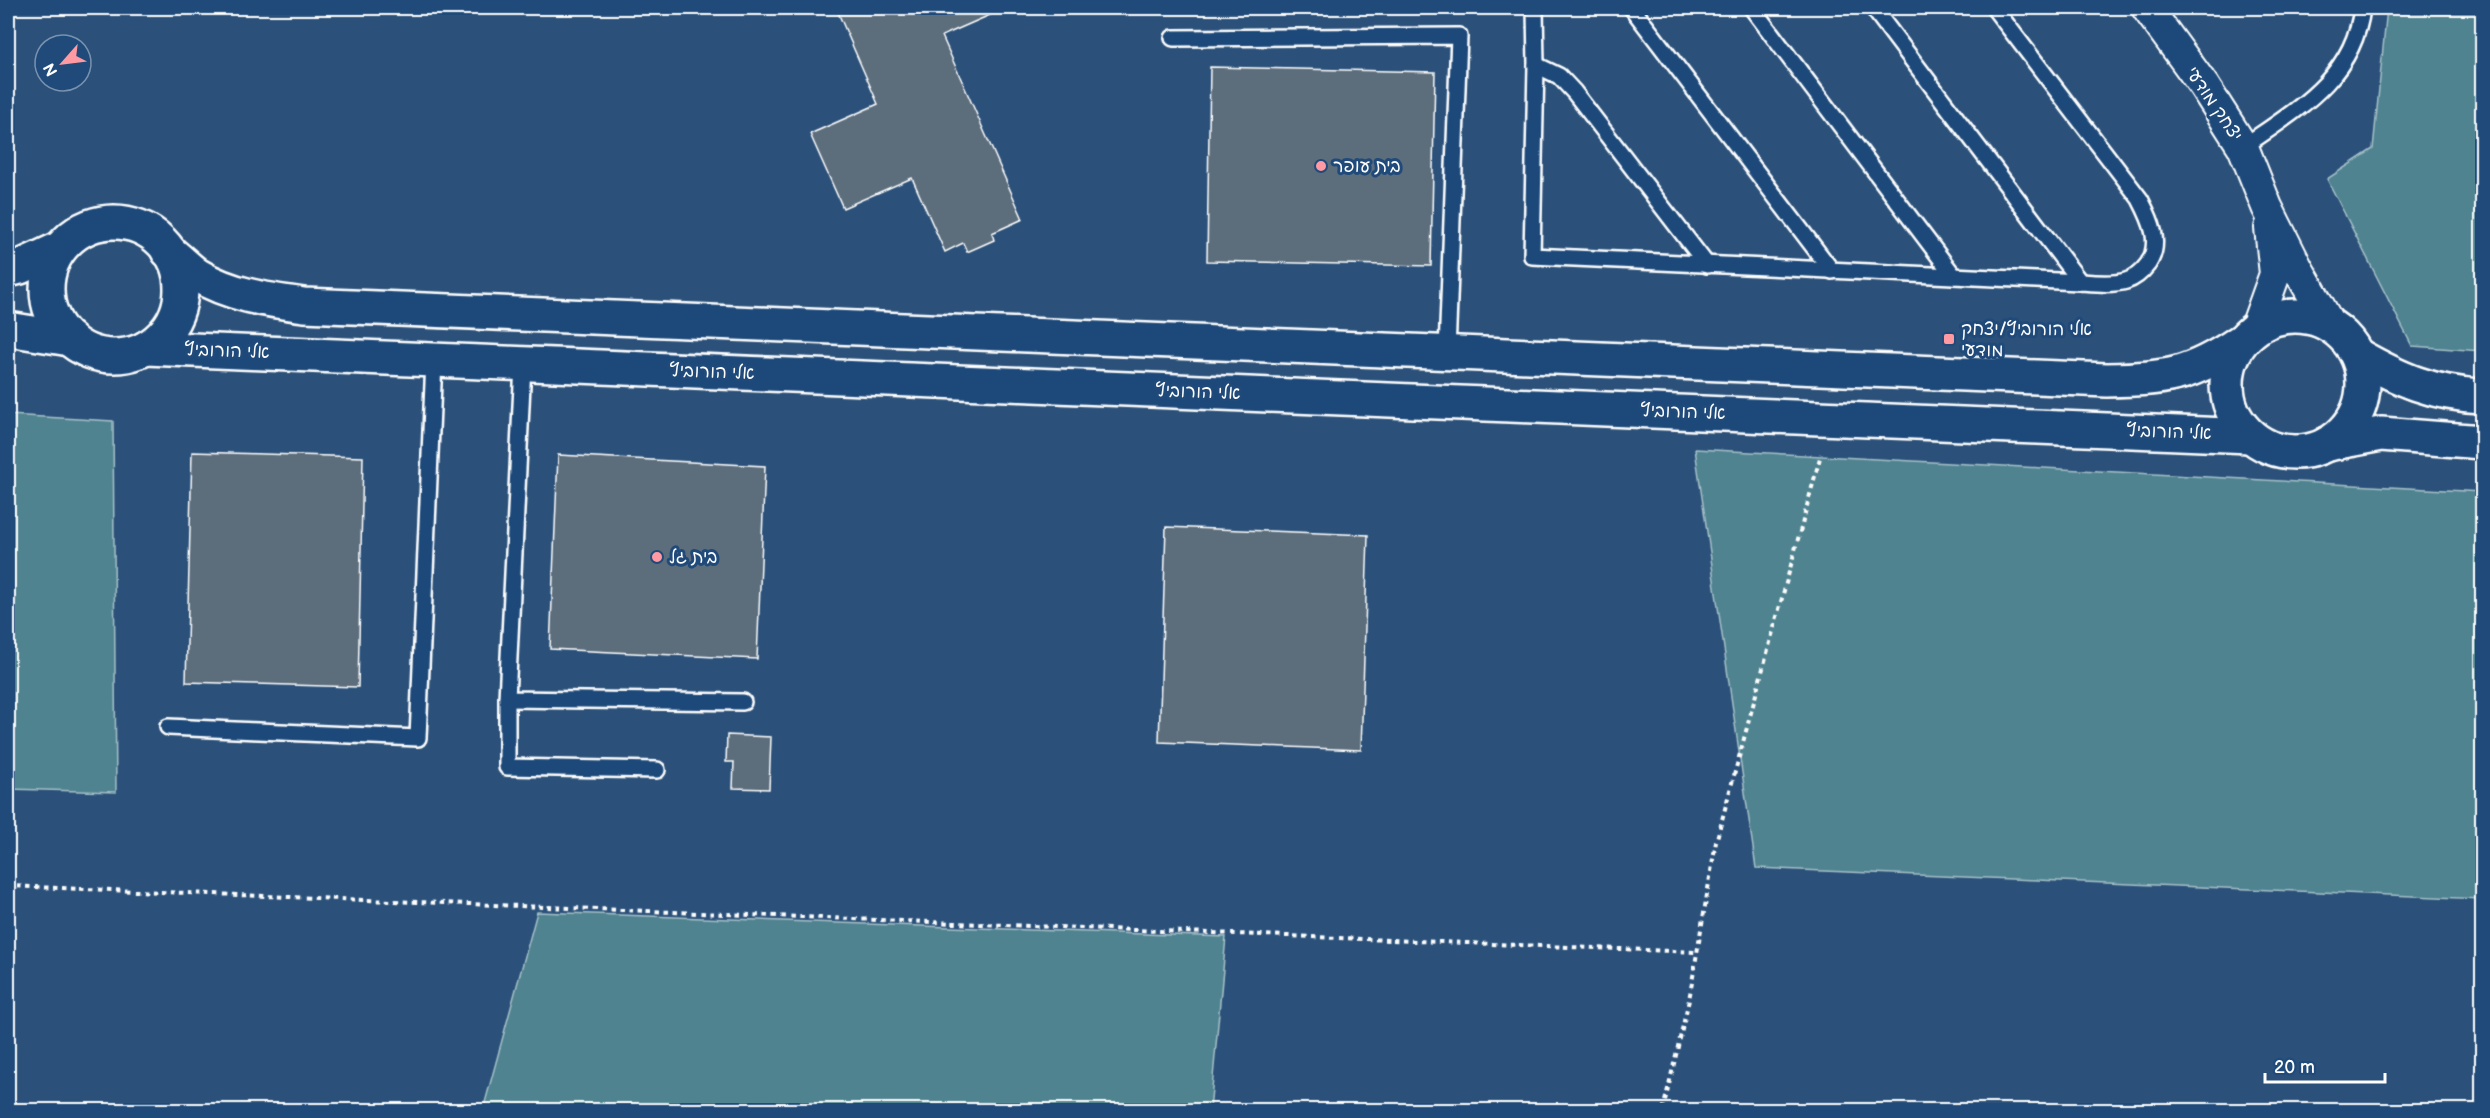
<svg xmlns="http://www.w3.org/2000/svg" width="2490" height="1118" viewBox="0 0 2490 1118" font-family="'Balsamiq Sans','Playpen Sans Hebrew',sans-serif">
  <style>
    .green { fill: #4f8390; stroke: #a7c1c8; stroke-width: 1.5 }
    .building { fill: #5c6d7c; stroke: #fff; stroke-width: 1.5 }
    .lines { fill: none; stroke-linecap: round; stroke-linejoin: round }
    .lane-casing { stroke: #fff; stroke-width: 20 }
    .street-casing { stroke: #fff; stroke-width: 34 }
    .secondary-casing { stroke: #fff; stroke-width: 38 }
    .path { stroke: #fff; stroke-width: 4; stroke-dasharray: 4.5 4.5; stroke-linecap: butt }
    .lane { stroke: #1f4a7a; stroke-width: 15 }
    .street { stroke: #1f4a7a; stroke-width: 30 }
    .secondary { stroke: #1f4a7a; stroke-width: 33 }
    .poi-dot { fill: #ff9aa2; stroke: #1f4a7a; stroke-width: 2 }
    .labels { text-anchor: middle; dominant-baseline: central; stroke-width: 6; stroke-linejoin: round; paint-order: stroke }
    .street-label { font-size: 18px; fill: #fff; stroke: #1f4a7a }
    .poi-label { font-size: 18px; fill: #fff; stroke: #1f4a7a; text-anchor: start }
  </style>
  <rect width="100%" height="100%" fill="#2b517a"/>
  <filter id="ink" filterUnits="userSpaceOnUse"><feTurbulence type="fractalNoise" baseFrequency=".0167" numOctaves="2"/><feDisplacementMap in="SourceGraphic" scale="12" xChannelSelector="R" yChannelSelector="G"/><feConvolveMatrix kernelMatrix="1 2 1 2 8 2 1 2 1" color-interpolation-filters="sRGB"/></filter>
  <g filter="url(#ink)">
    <g class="green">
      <polygon points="2387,8 2482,8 2482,351 2412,346 2327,179 2373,149"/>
      <polygon points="8,415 113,421 116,792 8,789"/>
      <polygon points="1695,449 2482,492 2482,899 1756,868"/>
      <polygon points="537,912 1226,937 1210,1110 483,1110"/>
    </g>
    <g class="building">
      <polygon points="836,8 1006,8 942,36 1023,219 992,233 994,240 967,252 963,243 945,252 912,178 843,208 810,134 878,104"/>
      <polygon points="1210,67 1435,72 1431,266 1207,261"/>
      <polygon points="192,452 363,457 358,687 186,682"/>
      <polygon points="558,455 765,466 757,659 550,649"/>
      <polygon points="1166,527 1368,535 1361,750 1159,742"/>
      <polygon points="727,735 771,737 769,789 733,788 734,762 726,762"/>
    </g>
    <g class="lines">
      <defs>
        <g id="lane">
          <path d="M1535,8L1536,65L1532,256L2080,282C2094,283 2113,285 2126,281C2136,278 2142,272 2148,264C2162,243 2151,220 2140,199L1994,8"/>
          <polyline points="1632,8 1832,271"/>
          <polyline points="1752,8 1954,276"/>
          <polyline points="1873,8 2080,282"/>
          <polyline points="1173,38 1459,36 1447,352"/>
          <polyline points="1536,65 1559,76 1574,92 1707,265"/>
          <path d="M2243,147C2296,110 2354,78 2362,8"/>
          <polyline points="523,364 507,699 743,702"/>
          <polyline points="507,699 507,767 657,770"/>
          <polyline points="168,727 418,738 434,360"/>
        </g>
        <g id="street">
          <polyline points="2147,8 2204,86 2243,147 2267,207 2298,269 2330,325"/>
          <polyline points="2256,327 2275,274 2270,228"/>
        </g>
        <g id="secondary">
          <circle cx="114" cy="289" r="67"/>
          <path d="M168,251C178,258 187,268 197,275C230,295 267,300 304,305L2107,380C2166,379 2190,376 2240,342"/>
          <polyline points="8,270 20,267 59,249"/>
          <circle cx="2295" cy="384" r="68"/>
          <polyline points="8,329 70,339"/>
          <polyline points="146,348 2250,436"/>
          <path d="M2357,355C2399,379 2433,394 2482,396"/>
          <polyline points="2327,444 2381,434 2482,442"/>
        </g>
      </defs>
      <use href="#lane" class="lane-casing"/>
      <use href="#street" class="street-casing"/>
      <use href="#secondary" class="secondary-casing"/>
      <g class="path">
        <polyline points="8,886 1697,952"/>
        <polyline points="1663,1110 1689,1000 1716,842 1821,454"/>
      </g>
      <use href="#lane" class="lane"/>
      <use href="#street" class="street"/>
      <use href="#secondary" class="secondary"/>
    </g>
  </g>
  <g class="poi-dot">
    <circle cx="1321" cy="166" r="6"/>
    <rect x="1943" y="333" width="12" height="12" rx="3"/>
    <circle cx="657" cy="557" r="6"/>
  </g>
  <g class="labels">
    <g class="street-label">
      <text transform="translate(2214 104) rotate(56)">יצחק מודעי</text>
      <text transform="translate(227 351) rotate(2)">אלי הורוביץ</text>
      <text transform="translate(712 372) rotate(2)">אלי הורוביץ</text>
      <text transform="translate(1198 392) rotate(2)">אלי הורוביץ</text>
      <text transform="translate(1683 412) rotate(2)">אלי הורוביץ</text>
      <text transform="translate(2169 432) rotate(2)">אלי הורוביץ</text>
    </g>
    <g class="poi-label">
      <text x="1333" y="166">בית עופר</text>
      <text x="1961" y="329">אלי הורוביץ/יצחק<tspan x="1961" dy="21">מודעי</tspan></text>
      <text x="669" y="557">בית גל</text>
    </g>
  </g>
  <rect width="2490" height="1118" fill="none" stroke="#1f4a7a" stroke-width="30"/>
  <rect x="15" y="15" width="2460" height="1088" fill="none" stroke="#fff" stroke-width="2" filter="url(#ink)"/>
  <g transform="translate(63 63) rotate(242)"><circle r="28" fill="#1f4a7a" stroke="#7992af" stroke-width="1.5"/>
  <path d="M0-4.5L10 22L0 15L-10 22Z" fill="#ff9aa2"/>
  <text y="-9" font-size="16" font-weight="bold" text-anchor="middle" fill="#ffffff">N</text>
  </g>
  <path d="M2265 1073v9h120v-9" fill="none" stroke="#ffffff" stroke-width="3"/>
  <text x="2274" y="1073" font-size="18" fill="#ffffff" stroke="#1f4a7a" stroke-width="4.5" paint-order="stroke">20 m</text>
</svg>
